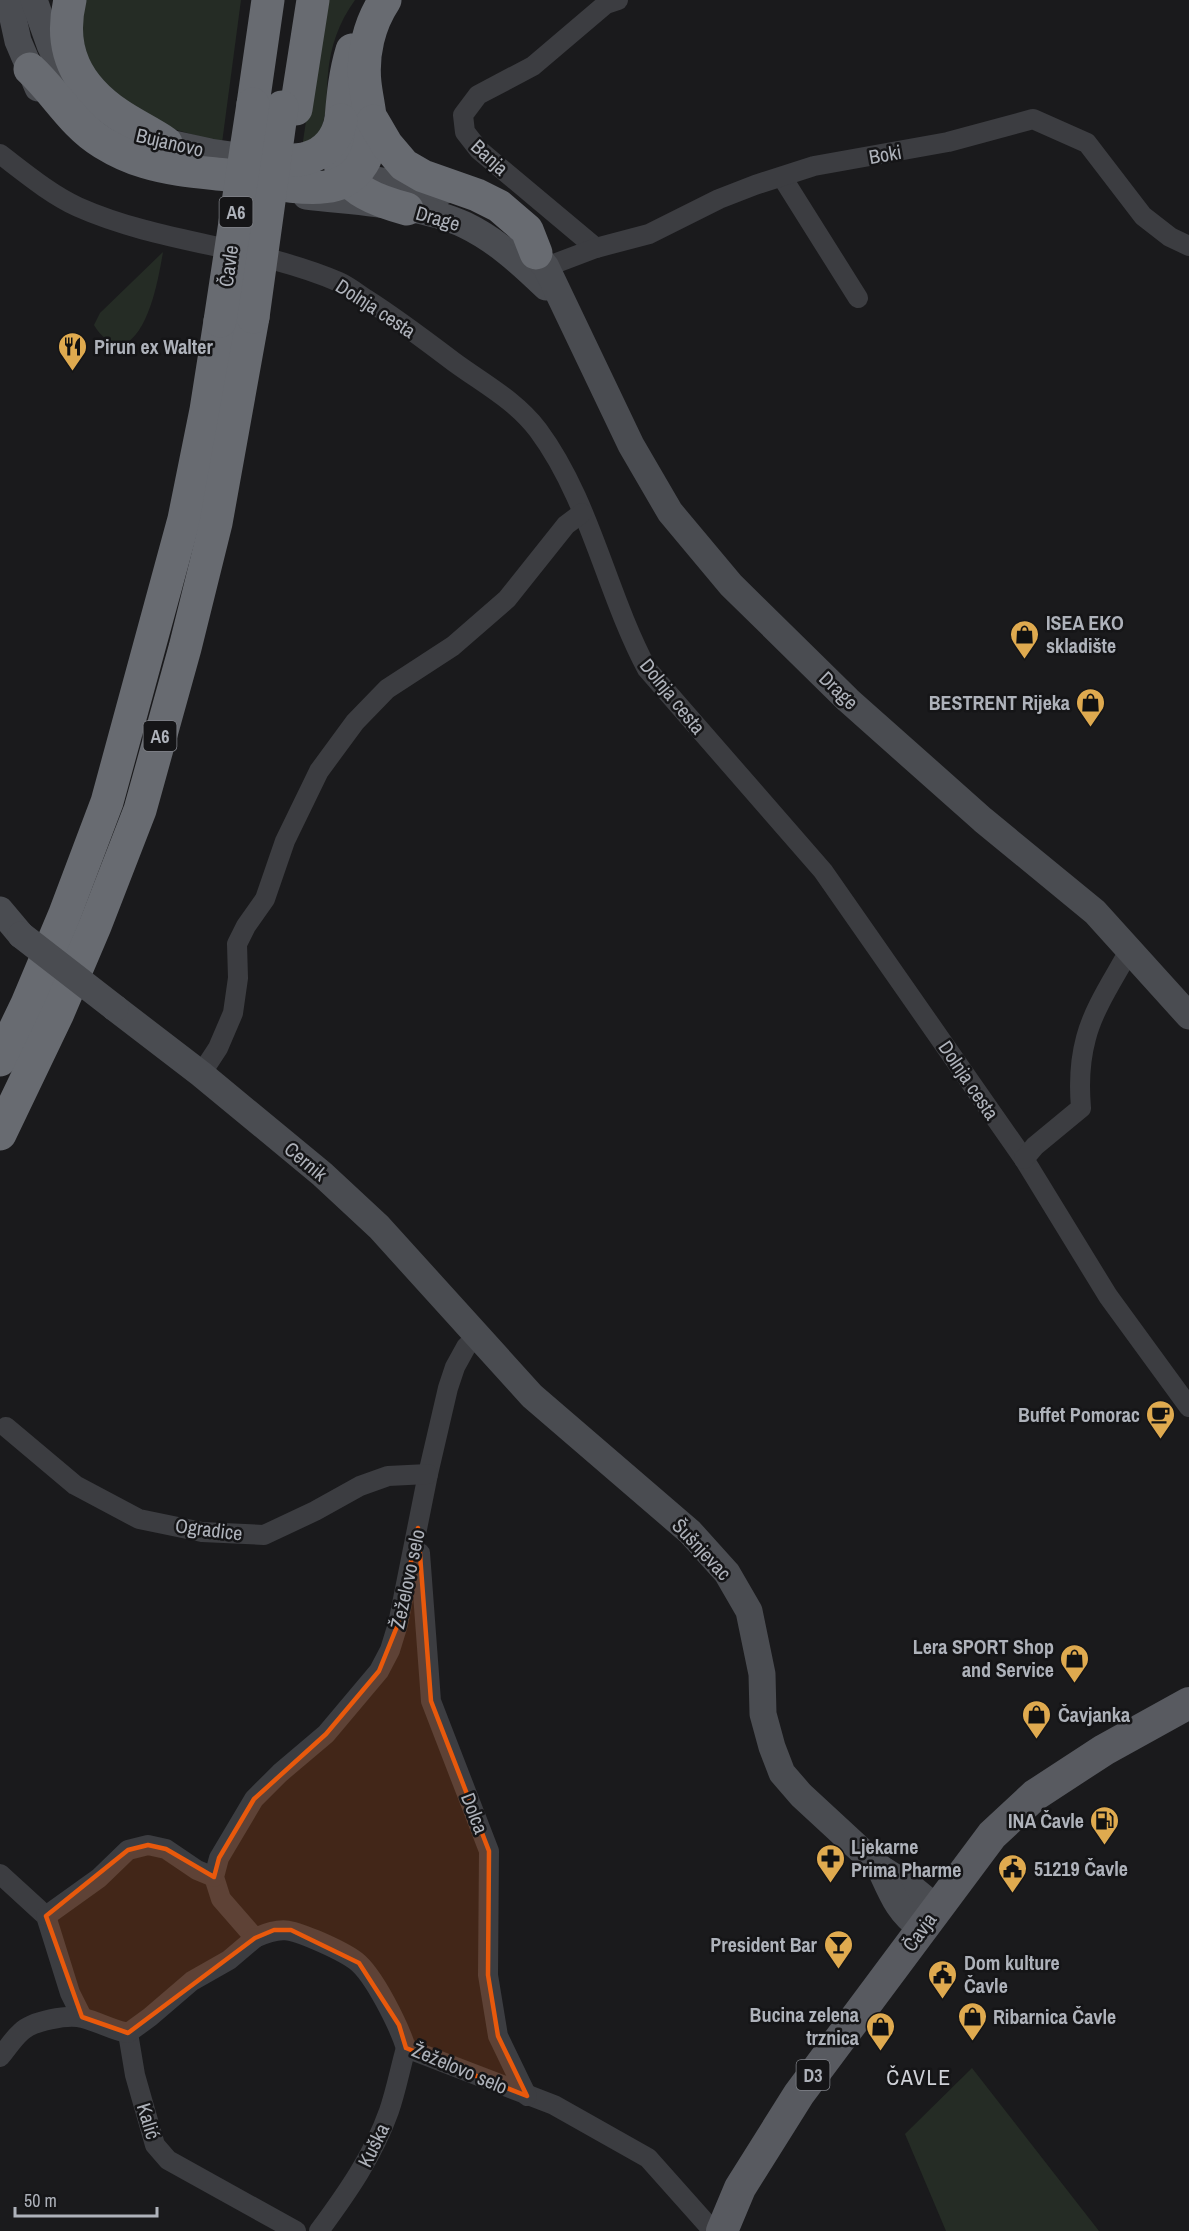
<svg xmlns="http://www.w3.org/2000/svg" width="1189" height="2231" viewBox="0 0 1189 2231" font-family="'Archivo Narrow',sans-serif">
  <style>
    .green { fill: #252c25 }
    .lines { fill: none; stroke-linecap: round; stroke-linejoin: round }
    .street { stroke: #3c3d41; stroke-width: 20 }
    .secondary { stroke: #4a4c51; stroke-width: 27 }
    .primary { stroke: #585a60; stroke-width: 32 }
    .highway { stroke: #686b71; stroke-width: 33 }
    .secondary-bridge { stroke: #4a4c51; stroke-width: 27 }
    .highway-bridge { stroke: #686b71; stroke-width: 33 }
    .marked { fill: #e8590c; fill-opacity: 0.2; stroke: #e8590c; stroke-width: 4.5; stroke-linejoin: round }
    .labels { text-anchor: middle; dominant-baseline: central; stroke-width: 5; stroke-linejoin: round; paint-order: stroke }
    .shield { fill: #151517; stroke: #808389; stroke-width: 1.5 }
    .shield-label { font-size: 18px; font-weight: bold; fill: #aeb2ba }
    .street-label { font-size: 20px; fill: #aeb2ba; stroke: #151517 }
    .poi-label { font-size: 20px; font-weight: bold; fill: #aeb2ba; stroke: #151517; text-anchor: start }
    .quarter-label { font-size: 22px; letter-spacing: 1.5px; fill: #cfd1d7; stroke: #151517 }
  </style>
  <rect width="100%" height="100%" fill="#1a1a1c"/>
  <g class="green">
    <polygon points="83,0 241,0 222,143 156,124 142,117 88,69 79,11"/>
    <path d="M324,0H355C339,22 330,47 328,74C326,93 328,116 319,134C316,140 307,144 302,148Z"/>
    <path d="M163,252C158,281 149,333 122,346C108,342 101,337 94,325L100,313Z"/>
    <polygon points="972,2068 1099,2231 946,2231 905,2134"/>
  </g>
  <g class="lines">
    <g class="street">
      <path d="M0,154C25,173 50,194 78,207C161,244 256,246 339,282C348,286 357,293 366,299C396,318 425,340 454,362C484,384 515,400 538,430C590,500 606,592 647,669L823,871L1024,1159L1108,1296L1189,1407"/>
      <polyline points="782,177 858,298"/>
      <polyline points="596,248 479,150 465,132 463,115 478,95 533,66 606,4 618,0"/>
      <polyline points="546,267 596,248 649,234 719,199 755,185 814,166 948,142 1033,119 1087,143 1143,216 1170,237 1189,246"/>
      <polyline points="201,1074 218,1048 233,1013 238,978 237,944 246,926 265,899 285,841 319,771 355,722 387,689 453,646 507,599 566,525 582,513"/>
      <path d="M1024,1159L1035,1146L1081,1108C1079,1085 1080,1060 1086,1038C1094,1007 1115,977 1130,949"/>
      <path d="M477,1336L466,1347L455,1367L448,1388L428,1474L398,1624L390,1650L379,1671L326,1734L280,1773L254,1799L219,1858L214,1877L221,1899L255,1938C281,1926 290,1929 316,1940C330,1946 344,1952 356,1961C374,1975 399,2026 406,2048L554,2105L648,2158L713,2231"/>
      <polyline points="6,1427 75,1485 139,1519 202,1532 264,1535 315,1511 360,1486 388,1476 428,1474"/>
      <polyline points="420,1553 431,1701 489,1851 488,1975 498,2036 527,2096"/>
      <polyline points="0,1874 46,1916 70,1993 82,2017"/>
      <polyline points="46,1916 99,1878 128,1850 148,1845 166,1849 197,1870 214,1877"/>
      <polyline points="128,2033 135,2075 155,2145 168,2160 296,2231"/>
      <path d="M0,2057C7,2049 13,2039 21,2032C32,2021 68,2014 83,2018C99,2022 112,2030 128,2033L150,2017L192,1981L229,1960L255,1938"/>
      <path d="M319,2231C347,2193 373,2156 389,2111C396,2091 400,2069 406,2048"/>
    </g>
    <g class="secondary">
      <polyline points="9,0 18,41 38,88"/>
      <polyline points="34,0 50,45 68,82"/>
      <polyline points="146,138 210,152 265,160"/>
      <polyline points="338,173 442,192"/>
      <path d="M306,196C354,202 421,204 465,225C496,240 521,263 546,287"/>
      <polyline points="523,238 546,267 631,445 670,512 731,585 848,700 983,820 1095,912 1189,1016"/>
      <polyline points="0,910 21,935"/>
      <polyline points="115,1008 201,1074 322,1174 379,1227 532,1396 690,1532 727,1573 749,1611 762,1674 763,1714 772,1747 782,1773 801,1795 880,1868 913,1889 936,1908"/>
      <path d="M880,1868C892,1894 898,1912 921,1928"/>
    </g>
    <polyline class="primary" points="722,2231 740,2188 799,2094 992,1835 1035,1795 1104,1750 1189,1703"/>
    <g class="highway">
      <path d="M70,0C58,50 77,86 118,114C134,125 150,132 166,143"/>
      <path d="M352,50C345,73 343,95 341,119C340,132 337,147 339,160C345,191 381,202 407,209"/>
      <path d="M30,69C56,93 72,124 103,143C116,151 131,158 145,162C171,170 199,172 226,175C255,180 307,193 335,185C348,181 359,171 365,159C377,132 368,110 365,83C362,54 369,24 385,0"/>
      <polyline points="253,104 268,0"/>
      <polyline points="296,109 313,0"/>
      <polyline points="373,121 387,145 404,165 423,176 477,195 499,206 527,230 536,253"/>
      <path d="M282,162C290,159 298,161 307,158C326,153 337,139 341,120"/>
      <polyline points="0,1060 27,1004 64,916 107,802 184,519 206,410 220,321"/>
      <polyline points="0,1134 58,1013 95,926 140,810 185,648 216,523 253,317"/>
    </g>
    <polyline class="secondary-bridge" points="21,935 115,1008"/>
    <g class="highway-bridge">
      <polyline points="253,317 282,107"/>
      <polyline points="220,321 253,104"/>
    </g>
  </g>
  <path class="marked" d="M418,1528L431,1701L489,1851L488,1975L498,2036L527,2096L406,2048L399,2025L359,1963L291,1930H274L255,1938L128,2033L82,2017L46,1916L128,1850L148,1845L166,1849L214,1877L219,1858L254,1799L326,1734L379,1671L398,1624Z"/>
  <defs>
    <symbol id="restaurant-pin" viewBox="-11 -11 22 30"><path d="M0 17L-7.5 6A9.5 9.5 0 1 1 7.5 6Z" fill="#dfaa4f" stroke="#151517"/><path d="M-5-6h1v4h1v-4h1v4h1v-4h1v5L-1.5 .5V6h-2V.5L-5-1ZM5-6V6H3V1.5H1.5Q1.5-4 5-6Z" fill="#111"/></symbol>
    <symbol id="shop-pin" viewBox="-11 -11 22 30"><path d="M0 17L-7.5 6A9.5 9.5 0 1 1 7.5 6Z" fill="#dfaa4f" stroke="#151517"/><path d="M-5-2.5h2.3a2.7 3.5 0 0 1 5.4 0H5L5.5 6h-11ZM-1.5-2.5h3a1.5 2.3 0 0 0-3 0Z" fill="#111"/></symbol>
    <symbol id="cafe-pin" viewBox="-11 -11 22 30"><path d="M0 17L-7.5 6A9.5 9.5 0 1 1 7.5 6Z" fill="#dfaa4f" stroke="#151517"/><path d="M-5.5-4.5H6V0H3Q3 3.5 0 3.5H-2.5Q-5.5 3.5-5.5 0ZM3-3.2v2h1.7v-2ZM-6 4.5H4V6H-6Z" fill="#111"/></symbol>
    <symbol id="fuel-pin" viewBox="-11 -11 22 30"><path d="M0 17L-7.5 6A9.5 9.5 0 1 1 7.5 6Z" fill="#dfaa4f" stroke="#151517"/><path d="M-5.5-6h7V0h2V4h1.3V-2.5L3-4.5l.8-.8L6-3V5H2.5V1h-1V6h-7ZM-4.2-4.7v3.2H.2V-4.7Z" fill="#111"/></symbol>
    <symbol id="pharmacy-pin" viewBox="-11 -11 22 30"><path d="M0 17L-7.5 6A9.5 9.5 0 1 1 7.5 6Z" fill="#dfaa4f" stroke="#151517"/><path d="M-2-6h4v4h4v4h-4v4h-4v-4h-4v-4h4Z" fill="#111"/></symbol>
    <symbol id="civic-pin" viewBox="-11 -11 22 30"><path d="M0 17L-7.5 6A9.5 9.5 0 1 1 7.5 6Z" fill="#dfaa4f" stroke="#151517"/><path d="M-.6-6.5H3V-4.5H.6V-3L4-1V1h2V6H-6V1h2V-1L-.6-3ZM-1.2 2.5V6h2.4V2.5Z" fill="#111"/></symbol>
    <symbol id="bar-pin" viewBox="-11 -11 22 30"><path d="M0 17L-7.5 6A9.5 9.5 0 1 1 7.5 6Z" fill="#dfaa4f" stroke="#151517"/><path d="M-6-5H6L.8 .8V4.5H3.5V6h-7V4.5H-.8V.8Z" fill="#111"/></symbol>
  </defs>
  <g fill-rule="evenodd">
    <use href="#restaurant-pin" x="56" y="330" width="33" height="45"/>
    <use href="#shop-pin" x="1008" y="618" width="33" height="45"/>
    <use href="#shop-pin" x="1074" y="686" width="33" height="45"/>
    <use href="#cafe-pin" x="1144" y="1398" width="33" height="45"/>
    <use href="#shop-pin" x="1058" y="1642" width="33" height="45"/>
    <use href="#shop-pin" x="1020" y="1698" width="33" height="45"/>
    <use href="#fuel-pin" x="1088" y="1804" width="33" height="45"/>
    <use href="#pharmacy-pin" x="814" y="1842" width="33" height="45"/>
    <use href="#civic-pin" x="996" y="1852" width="33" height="45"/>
    <use href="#bar-pin" x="822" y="1928" width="33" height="45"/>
    <use href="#civic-pin" x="926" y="1958" width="33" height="45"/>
    <use href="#shop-pin" x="956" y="2000" width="33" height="45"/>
    <use href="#shop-pin" x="864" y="2010" width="33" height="45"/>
  </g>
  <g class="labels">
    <g class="shield">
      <rect x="219.5" y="197" width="33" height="30" rx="4.5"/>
      <rect x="143.5" y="721" width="33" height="30" rx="4.5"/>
      <rect x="796.5" y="2060" width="33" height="30" rx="4.5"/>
    </g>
    <g class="shield-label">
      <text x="236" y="212">A6</text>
      <text x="160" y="736">A6</text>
      <text x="813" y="2075">D3</text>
    </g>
    <g class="street-label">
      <text transform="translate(170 142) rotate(13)">Bujanovo</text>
      <text transform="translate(885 154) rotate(-10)">Boki</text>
      <text transform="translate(490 157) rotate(43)">Banja</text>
      <text transform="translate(438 218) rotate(16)">Drage</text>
      <text transform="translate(228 266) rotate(-82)">Čavle</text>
      <text transform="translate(376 308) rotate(33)">Dolnja cesta</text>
      <text transform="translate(839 690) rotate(44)">Drage</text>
      <text transform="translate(673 696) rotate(51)">Dolnja cesta</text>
      <text transform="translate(969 1080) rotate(56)">Dolnja cesta</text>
      <text transform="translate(306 1161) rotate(40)">Cernik</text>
      <text transform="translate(209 1529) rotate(7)">Ogradice</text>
      <text transform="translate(702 1549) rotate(47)">Šušnjevac</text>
      <text transform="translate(407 1579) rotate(-78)">Žeželovo selo</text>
      <text transform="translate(475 1813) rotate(69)">Dolca</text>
      <text transform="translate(919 1932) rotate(-54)">Čavja</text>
      <text transform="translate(460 2068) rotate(23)">Žeželovo selo</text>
      <text transform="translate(149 2121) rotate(73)">Kalić</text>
      <text transform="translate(373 2145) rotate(-64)">Kuška</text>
    </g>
    <g class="poi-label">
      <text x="94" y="346">Pirun ex Walter</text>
      <text x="1046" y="622">ISEA EKO<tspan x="1046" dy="23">skladište</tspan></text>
      <text x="1070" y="702" text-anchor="end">BESTRENT Rijeka</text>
      <text x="1140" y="1414" text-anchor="end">Buffet Pomorac</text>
      <text x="1054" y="1646" text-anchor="end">Lera SPORT Shop<tspan x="1054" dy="23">and Service</tspan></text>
      <text x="1058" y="1714">Čavjanka</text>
      <text x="1084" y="1820" text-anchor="end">INA Čavle</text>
      <text x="851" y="1846">Ljekarne<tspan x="851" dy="23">Prima Pharme</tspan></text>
      <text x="1034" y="1868">51219 Čavle</text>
      <text x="817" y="1944" text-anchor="end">President Bar</text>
      <text x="964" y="1962">Dom kulture<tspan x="964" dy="23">Čavle</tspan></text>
      <text x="859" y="2014" text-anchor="end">Bucina zelena<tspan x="859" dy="23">trznica</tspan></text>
      <text x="993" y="2016">Ribarnica Čavle</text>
    </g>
    <g class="quarter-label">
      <text x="919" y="2077">ČAVLE</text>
    </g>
  </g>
  <path d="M15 2207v9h142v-9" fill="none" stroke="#aeb2ba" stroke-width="3"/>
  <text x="24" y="2207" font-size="18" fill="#aeb2ba" stroke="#151517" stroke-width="4.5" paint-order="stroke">50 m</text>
</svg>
